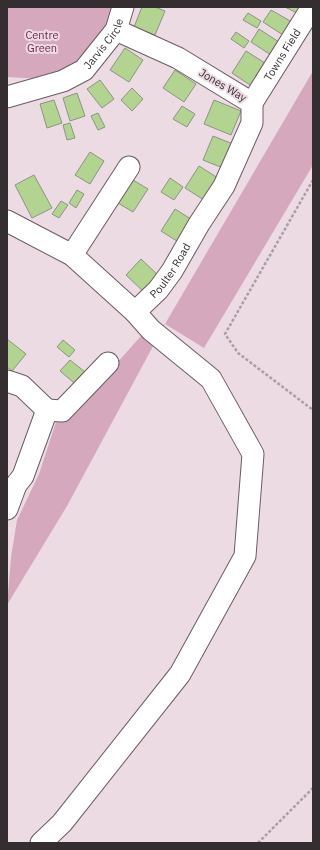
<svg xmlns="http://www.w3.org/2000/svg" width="320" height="850" viewBox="0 0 320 850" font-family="'IBM Plex Sans',sans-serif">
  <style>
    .green { fill: #d5a8be }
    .building { fill: #b3d391; stroke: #8c9485 }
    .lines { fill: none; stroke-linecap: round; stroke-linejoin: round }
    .minor-casing { stroke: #6b5c63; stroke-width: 23 }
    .path { stroke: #ab9ea4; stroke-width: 2.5; stroke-dasharray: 3 2; stroke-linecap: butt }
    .minor { stroke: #fff; stroke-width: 21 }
    .labels { text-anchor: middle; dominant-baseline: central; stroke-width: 4; stroke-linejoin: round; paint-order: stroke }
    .park-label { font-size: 11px; fill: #6d1d4d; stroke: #ecdbe3 }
    .street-label { font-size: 11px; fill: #352e31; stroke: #ecdbe3 }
  </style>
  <rect width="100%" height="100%" fill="#ecdbe3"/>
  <g class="green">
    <polygon points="7,7 116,7 89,60 43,79 7,77"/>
    <polygon points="313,71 313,165 204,348 165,324 67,506 7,605 11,557 17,520 39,474 56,422 66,420 141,336 165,324"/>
  </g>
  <g class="building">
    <polygon points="142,7 155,7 165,11 155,35 134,27"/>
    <polygon points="285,7 302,7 299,14"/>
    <polygon points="271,10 292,22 283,35 263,22"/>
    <polygon points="248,13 261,21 257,28 243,20"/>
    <polygon points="259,29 279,42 271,55 251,42"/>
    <polygon points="236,32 249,41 244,48 231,39"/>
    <polygon points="125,48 143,60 129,82 110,70"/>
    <polygon points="246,51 265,63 250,85 232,73"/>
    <polygon points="175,70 196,84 184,102 163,88"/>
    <polygon points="100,80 114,99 102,108 87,89"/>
    <polygon points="132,88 143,99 132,111 121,100"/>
    <polygon points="77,93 85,116 70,121 63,98"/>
    <polygon points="54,100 62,123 47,128 40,104"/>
    <polygon points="214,100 241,111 231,135 204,124"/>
    <polygon points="182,106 195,114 187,127 173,119"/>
    <polygon points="98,113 105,127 98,130 91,116"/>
    <polygon points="70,123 75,138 67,140 63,125"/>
    <polygon points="213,136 233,144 223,168 203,160"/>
    <polygon points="90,152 104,161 90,184 75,175"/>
    <polygon points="199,166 218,178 204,200 185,188"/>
    <polygon points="34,175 52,208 32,218 15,185"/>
    <polygon points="170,178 183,187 174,200 161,192"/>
    <polygon points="133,180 148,189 133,212 118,203"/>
    <polygon points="77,190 84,194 76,208 69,203"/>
    <polygon points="61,201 68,205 59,218 52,214"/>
    <polygon points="175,209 194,221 180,243 161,231"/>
    <polygon points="141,259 160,277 145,293 126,275"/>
    <polygon points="7,339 26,354 12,371 7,367"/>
    <polygon points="63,340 75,350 69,357 57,347"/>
    <polygon points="70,360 89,375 79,387 60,371"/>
  </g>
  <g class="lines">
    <defs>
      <g id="minor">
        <path id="s1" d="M7,97L63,81L84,70L116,30L123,7"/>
        <path id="s2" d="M252,103L312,7"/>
        <path id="s3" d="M7,221L72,255L135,312L158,290L172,271L199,224L224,186L252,123V103L178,58L116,30"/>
        <polyline points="72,255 129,167"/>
        <polyline points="7,381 22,386 47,410 23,476 16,485 7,509"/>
        <polyline points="47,410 62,411 108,363"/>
        <polyline points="41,843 62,823 180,674 245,556 253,454 211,379 151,330 135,312"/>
      </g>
    </defs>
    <use href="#minor" class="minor-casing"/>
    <g class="path">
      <polyline points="313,180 225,334 238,353 313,410"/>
      <polyline points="258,843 313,788"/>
    </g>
    <use href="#minor" class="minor"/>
  </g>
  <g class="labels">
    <g class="park-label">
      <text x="42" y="35">Centre<tspan x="42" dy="13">Green</tspan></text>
    </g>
    <g class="street-label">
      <text stroke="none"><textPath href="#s1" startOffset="115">Jarvis Circle</textPath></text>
      <text stroke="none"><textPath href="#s2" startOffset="57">Towns Field</textPath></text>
      <text transform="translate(223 85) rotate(31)">Jones Way</text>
      <text stroke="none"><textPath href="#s3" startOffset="213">Poulter Road</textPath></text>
    </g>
  </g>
  <rect width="320" height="850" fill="none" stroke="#352e31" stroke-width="16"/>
</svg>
